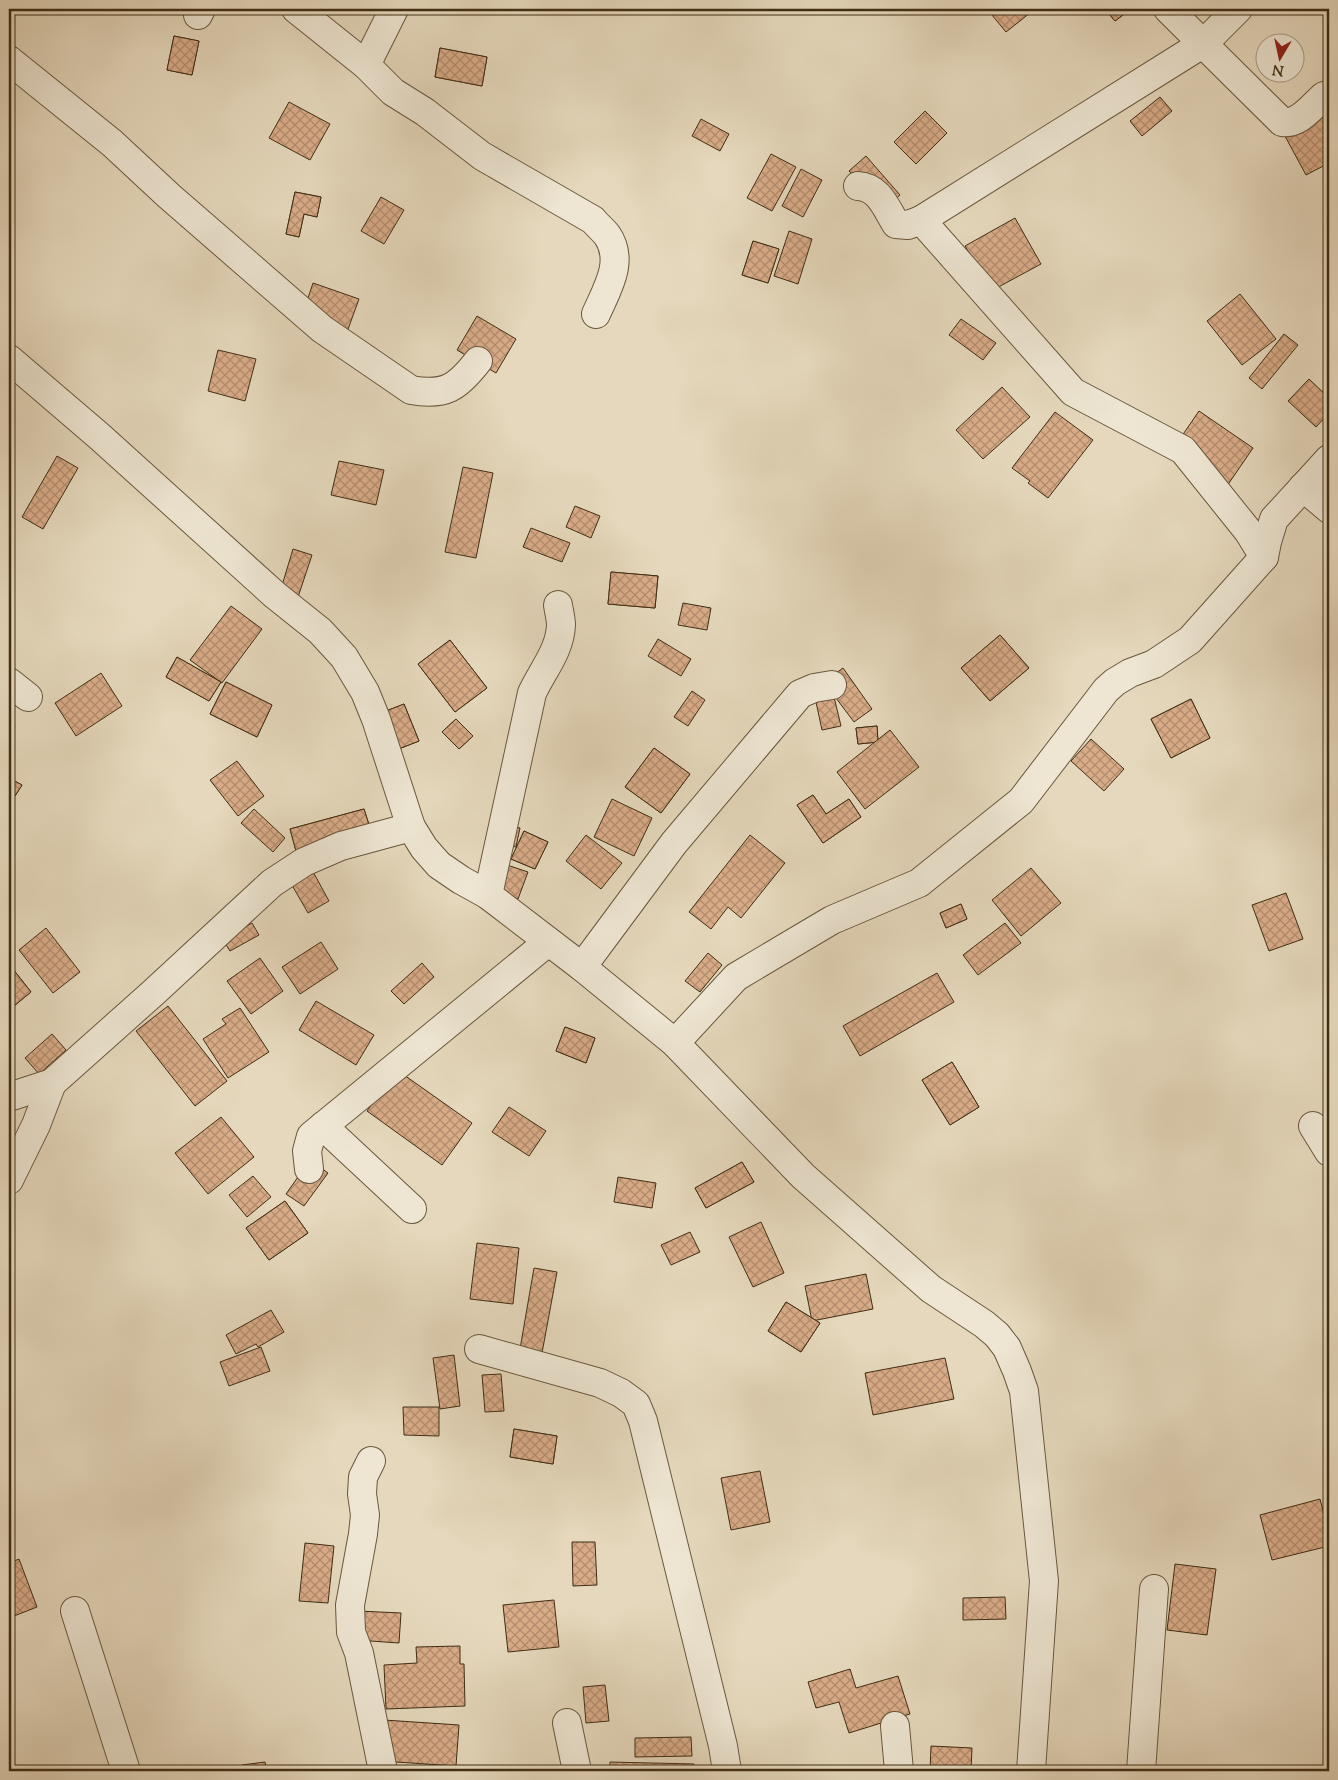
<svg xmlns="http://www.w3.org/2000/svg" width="1338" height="1780" viewBox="0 0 1338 1780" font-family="'Sorts Mill Goudy',serif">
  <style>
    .building { fill: url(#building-cross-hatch); stroke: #412e14 }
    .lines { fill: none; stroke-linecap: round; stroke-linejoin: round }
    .minor-casing { stroke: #6a583e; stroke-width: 30 }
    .minor { stroke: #eee6d3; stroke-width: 28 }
  </style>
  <defs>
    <pattern id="building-cross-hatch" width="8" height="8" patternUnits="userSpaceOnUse" patternTransform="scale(1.25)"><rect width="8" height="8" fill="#d9ac88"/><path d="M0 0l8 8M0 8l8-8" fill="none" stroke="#b28c6e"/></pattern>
  </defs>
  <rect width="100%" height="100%" fill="#e5d8bc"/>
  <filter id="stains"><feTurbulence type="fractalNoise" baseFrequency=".004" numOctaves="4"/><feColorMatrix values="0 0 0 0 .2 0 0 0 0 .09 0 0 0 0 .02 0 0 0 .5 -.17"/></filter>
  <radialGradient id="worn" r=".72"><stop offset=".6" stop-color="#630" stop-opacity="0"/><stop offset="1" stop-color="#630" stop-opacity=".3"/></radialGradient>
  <g class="building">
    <polygon points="987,9 1035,9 1006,32"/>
    <polygon points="1105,9 1131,9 1115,21"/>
    <polygon points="1105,9 1131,9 1115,21"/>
    <polygon points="174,36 199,41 192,75 167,70"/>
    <polygon points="174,36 199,41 192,75 167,70"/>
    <polygon points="440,48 487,57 482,86 435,77"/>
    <polygon points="440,48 487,57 482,86 435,77"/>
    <polygon points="1160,97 1172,111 1142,136 1130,121"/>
    <polygon points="289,102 330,124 310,160 269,138"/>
    <polygon points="1329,107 1329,163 1306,175 1279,125"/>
    <polygon points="925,111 947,133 916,164 894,142"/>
    <polygon points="701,119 729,134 720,151 692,136"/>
    <polygon points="771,154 796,167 772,211 747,198"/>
    <polygon points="866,156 900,195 884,209 849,171"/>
    <polygon points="801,169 822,180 803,217 782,206"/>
    <polygon points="295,192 321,197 317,217 304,214 299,237 286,234"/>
    <polygon points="295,192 321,197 317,217 304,214 299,237 286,234"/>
    <polygon points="381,197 404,210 384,244 361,231"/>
    <polygon points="1015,218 1041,264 991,291 965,246"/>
    <polygon points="789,231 812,239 798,284 774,276"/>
    <polygon points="753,241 779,249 768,283 742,275"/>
    <polygon points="753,241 779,249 768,283 742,275"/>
    <polygon points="313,283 359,299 347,332 302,316"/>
    <polygon points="1240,294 1276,339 1242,365 1207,321"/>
    <polygon points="477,316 516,339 496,373 457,350"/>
    <polygon points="961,319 996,343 983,360 949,335"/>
    <polygon points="1284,334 1298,345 1262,389 1249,378"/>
    <polygon points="218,350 256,359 245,401 208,391"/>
    <polygon points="1309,379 1329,398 1329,413 1316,427 1288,401"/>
    <polygon points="1002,387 1030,417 983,459 956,430"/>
    <polygon points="1199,411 1253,448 1227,486 1173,449"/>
    <polygon points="1055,412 1093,440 1048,498 1028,483 1030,481 1012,468"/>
    <polygon points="57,456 78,468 43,529 22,517"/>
    <polygon points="339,461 384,470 376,505 331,495"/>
    <polygon points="463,467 493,473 476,558 445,552"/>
    <polygon points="575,506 600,516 591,538 566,527"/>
    <polygon points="531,528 570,543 562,562 523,547"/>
    <polygon points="293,549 312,555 298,597 280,592"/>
    <polygon points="611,572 658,576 655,608 608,604"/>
    <polygon points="611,572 658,576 655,608 608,604"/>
    <polygon points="683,603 711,608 707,630 678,625"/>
    <polygon points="231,606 262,629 222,683 190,660"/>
    <polygon points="1000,635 1029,668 990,701 961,668"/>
    <polygon points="1000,635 1029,668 990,701 961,668"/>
    <polygon points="658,639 691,659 681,676 648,656"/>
    <polygon points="450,640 487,688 455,712 418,664"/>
    <polygon points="450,640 487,688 455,712 418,664"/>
    <polygon points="177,657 221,682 209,701 166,677"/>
    <polygon points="177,657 221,682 209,701 166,677"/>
    <polygon points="843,668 872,709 854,722 824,682"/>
    <polygon points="101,673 122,706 76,736 55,703"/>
    <polygon points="226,682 272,705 257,737 210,714"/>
    <polygon points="226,682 272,705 257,737 210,714"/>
    <polygon points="692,691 705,700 688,726 674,717"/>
    <polygon points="834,697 841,726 822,730 816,702"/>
    <polygon points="1191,699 1210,738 1171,758 1151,719"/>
    <polygon points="1191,699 1210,738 1171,758 1151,719"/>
    <polygon points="404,704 419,741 391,752 376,715"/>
    <polygon points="404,704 419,741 391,752 376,715"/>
    <polygon points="456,719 473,736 459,749 442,732"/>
    <polygon points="456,719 473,736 459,749 442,732"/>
    <polygon points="9,723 15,727 9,737"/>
    <polygon points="877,726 878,742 858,744 856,728"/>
    <polygon points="877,726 878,742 858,744 856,728"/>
    <polygon points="890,730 919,767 865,809 837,772"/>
    <polygon points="1091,739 1124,769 1104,791 1071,761"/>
    <polygon points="654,748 690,774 661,813 625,787"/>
    <polygon points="654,748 690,774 661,813 625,787"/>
    <polygon points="237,761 264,796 238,816 210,780"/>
    <polygon points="9,778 22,785 15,796 9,792"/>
    <polygon points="9,778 22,785 15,796 9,792"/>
    <polygon points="813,795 826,814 849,799 861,817 823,843 797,805"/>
    <polygon points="813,795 826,814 849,799 861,817 823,843 797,805"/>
    <polygon points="612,799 652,818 634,856 594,837"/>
    <polygon points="254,809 285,838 273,852 241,823"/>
    <polygon points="364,809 371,831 296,851 290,829"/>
    <polygon points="364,809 371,831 296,851 290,829"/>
    <polygon points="505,825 520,828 516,847 501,844"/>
    <polygon points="524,831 548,842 535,869 511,859"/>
    <polygon points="524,831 548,842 535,869 511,859"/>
    <polygon points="586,835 622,863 601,889 566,861"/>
    <polygon points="750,835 785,863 741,918 728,907 711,929 689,912"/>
    <polygon points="501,863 528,872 518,899 492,890"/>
    <polygon points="311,868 329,901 308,913 289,880"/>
    <polygon points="1031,868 1061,903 1021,936 992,900"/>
    <polygon points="1286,893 1303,939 1269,951 1252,905"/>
    <polygon points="961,904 967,919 946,928 940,913"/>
    <polygon points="961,904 967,919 946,928 940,913"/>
    <polygon points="252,923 259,935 230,951 223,940"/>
    <polygon points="1005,923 1021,943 978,975 963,955"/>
    <polygon points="46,928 80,972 53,993 19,950"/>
    <polygon points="321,942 338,969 300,994 282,967"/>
    <polygon points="708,953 722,965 700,992 685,981"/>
    <polygon points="260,958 283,991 251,1014 227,981"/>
    <polygon points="422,963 434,977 404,1004 391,991"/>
    <polygon points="9,964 31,992 9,1010"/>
    <polygon points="9,964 31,992 9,1010"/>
    <polygon points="937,973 954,1002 860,1056 843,1026"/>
    <polygon points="316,1001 374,1035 356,1065 299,1030"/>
    <polygon points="168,1006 227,1081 195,1106 136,1031"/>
    <polygon points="240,1008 269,1052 228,1078 203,1039 226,1024 222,1019"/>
    <polygon points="565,1027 595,1038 586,1063 556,1051"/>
    <polygon points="565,1027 595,1038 586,1063 556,1051"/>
    <polygon points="52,1034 66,1050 39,1074 25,1058"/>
    <polygon points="952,1062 979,1107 950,1125 922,1080"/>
    <polygon points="952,1062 979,1107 950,1125 922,1080"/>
    <polygon points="397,1070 472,1123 442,1165 367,1111"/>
    <polygon points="509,1107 546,1131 529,1156 492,1132"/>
    <polygon points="221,1117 254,1157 208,1194 175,1153"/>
    <polygon points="310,1160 328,1173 304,1206 286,1194"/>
    <polygon points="742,1162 754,1182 706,1208 695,1188"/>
    <polygon points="742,1162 754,1182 706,1208 695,1188"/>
    <polygon points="253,1176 271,1197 247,1217 229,1195"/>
    <polygon points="618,1177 656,1183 652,1208 614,1202"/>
    <polygon points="285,1201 308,1233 269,1260 246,1228"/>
    <polygon points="285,1201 308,1233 269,1260 246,1228"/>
    <polygon points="761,1222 784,1273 753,1287 729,1237"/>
    <polygon points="690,1232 700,1252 671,1265 661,1245"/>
    <polygon points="477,1243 519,1248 513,1304 470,1299"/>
    <polygon points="534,1268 557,1272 542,1353 520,1349"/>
    <polygon points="866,1274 873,1309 812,1321 805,1286"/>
    <polygon points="786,1302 820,1323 801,1352 768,1331"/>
    <polygon points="786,1302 820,1323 801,1352 768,1331"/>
    <polygon points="271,1310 284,1332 258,1347 256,1344 236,1354 226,1335"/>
    <polygon points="261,1347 270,1371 229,1386 220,1362"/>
    <polygon points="454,1355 460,1406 440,1409 433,1358"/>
    <polygon points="945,1358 954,1399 873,1415 865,1373"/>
    <polygon points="501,1374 504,1411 485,1412 482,1375"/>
    <polygon points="403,1407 439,1407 439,1436 404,1435"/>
    <polygon points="514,1429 557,1436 553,1464 510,1457"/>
    <polygon points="514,1429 557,1436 553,1464 510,1457"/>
    <polygon points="760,1471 770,1522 731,1530 721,1478"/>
    <polygon points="1320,1499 1329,1534 1329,1546 1272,1560 1260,1515"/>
    <polygon points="572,1542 595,1542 597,1585 573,1586"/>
    <polygon points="305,1543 334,1546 328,1603 299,1601"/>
    <polygon points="19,1559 37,1607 9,1618 9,1563"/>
    <polygon points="1175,1564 1216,1569 1207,1635 1167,1630"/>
    <polygon points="1005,1597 1006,1619 963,1620 963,1598"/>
    <polygon points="554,1600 559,1647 508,1652 503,1605"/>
    <polygon points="358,1611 401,1613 399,1643 356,1640"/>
    <polygon points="460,1646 460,1664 464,1664 465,1706 386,1709 384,1665 417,1663 416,1647"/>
    <polygon points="850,1669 856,1688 898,1676 910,1714 849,1733 839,1702 816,1708 808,1682"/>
    <polygon points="605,1685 609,1721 586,1723 583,1687"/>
    <polygon points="1329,1716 1329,1751 1327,1751"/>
    <polygon points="384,1720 459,1725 456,1766 381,1761"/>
    <polygon points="691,1737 692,1756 635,1757 635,1738"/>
    <polygon points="931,1746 972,1748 971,1771 930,1771"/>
    <polygon points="265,1762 267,1771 243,1771 242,1765"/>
    <polygon points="610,1762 694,1764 694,1771 610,1771"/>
  </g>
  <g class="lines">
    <defs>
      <g id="minor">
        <path d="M296,9L366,65L393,92L425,112L482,156L593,220C597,225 603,230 607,235C625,261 607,289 596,314"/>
        <path d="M1168,9L1282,122C1299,125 1312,106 1324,96L1329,95"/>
        <polyline points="198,15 201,9"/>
        <path d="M9,60L112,143L169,196L322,329L411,390C445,396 457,388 478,361"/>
        <polyline points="366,65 394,9"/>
        <path d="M858,186C879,187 886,208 896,224L908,225L921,220L1204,43L1238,9"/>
        <polyline points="921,220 1073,392 1183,450 1248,531 1264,557"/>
        <polyline points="9,359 99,436 275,595 320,631 344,657 365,692 376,719 411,827 424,848 439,865 461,880 488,895 582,967 675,1043 803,1176 931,1289 984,1324 997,1335 1007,1348 1017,1371 1024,1391 1044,1581 1031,1771"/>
        <polyline points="1303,487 1329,509"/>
        <polyline points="9,682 28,697"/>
        <path d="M488,895L532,693C542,671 560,651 561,625C561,619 559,612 558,605"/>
        <polyline points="582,967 674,843 800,694 814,688 832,685"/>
        <polyline points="675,1043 736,977 832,920 919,883 1021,801 1106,690 1115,682 1130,673 1154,664 1190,640 1264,557 1267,542 1274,519 1329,459"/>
        <polyline points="9,1097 52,1083 153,993 272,883 304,862 341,846 411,827"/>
        <polyline points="323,1126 412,1209"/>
        <polyline points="1313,1126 1329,1152"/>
        <polyline points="309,1169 307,1151 311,1136 548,942"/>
        <polyline points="9,1180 36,1125 52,1083"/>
        <polyline points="479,1349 600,1383 621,1393 636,1404 643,1421 723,1746 727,1771"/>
        <polyline points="371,1461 363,1477 362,1494 365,1515 363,1534 350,1605 351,1632 359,1653 383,1771"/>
        <polyline points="75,1611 126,1771"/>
        <polyline points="567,1723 577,1771"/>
        <polyline points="895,1726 899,1771"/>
        <polyline points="1141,1771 1154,1589"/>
      </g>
    </defs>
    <use href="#minor" class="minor-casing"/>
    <use href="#minor" class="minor"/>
  </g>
  <rect width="1338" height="1780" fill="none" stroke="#e5d8bc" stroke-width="30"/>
  <rect x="10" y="10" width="1318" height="1760" fill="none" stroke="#412e14" stroke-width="2.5"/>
  <rect x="15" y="15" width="1308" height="1750" fill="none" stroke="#412e14"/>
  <g transform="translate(1280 58) rotate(189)"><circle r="24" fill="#eee6d3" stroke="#a99c87"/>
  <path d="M0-4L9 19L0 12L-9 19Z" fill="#8f2418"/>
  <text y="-8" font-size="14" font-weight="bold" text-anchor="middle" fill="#412e14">N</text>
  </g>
  <rect width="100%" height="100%" filter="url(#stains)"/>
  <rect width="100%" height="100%" fill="url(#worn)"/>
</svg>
